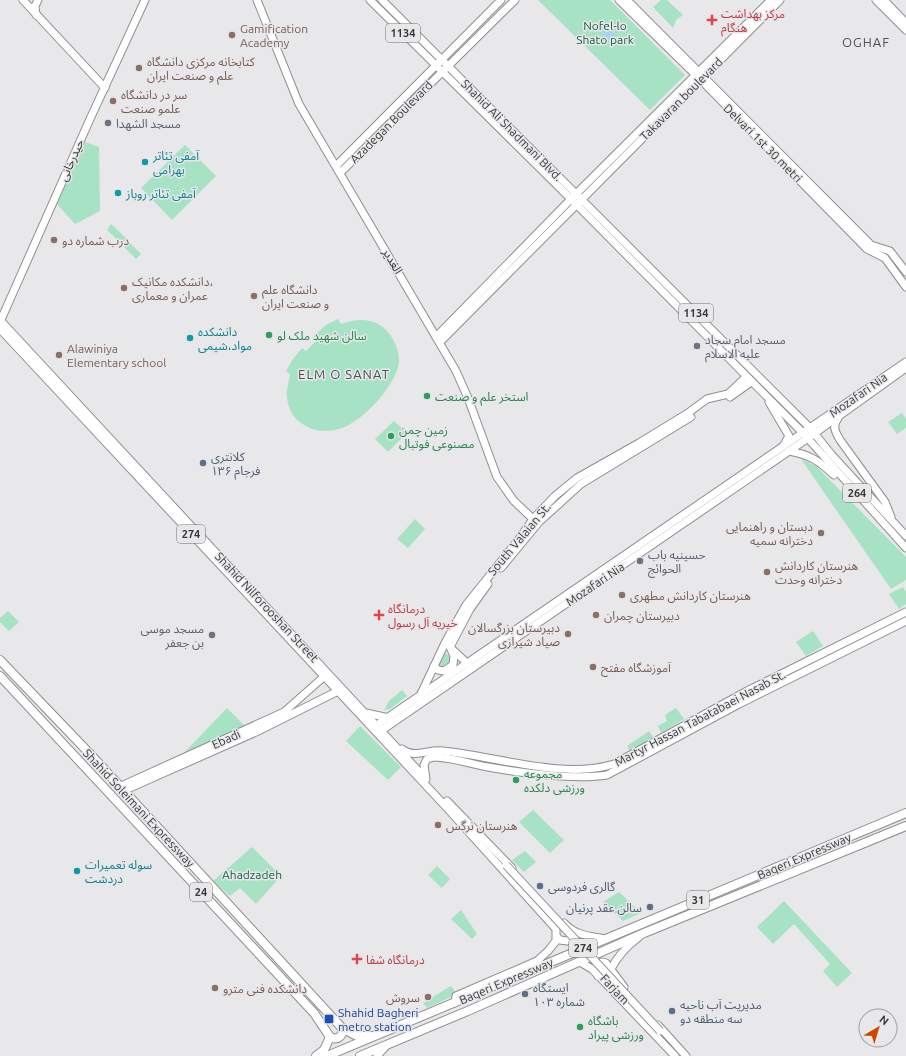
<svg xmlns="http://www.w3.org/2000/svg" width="906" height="1056" viewBox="0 0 906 1056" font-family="Ubuntu,'Noto Sans Arabic',sans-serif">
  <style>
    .green { fill: #a8e2c5 }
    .water { fill: #a9d3f5 }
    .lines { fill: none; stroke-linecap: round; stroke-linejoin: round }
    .major-casing { stroke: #8f8d90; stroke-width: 9 }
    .highway-casing { stroke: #8f8d90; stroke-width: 10 }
    .major { stroke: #fff; stroke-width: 7 }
    .highway { stroke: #fff; stroke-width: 8 }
    .major-bridge-casing { stroke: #8f8d90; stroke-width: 9; stroke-linecap: butt }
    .major-bridge { stroke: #fff; stroke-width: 7 }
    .health-dot { fill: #e0444e; stroke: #e8e7ea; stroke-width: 1.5 }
    .education-dot { fill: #8d6e63; stroke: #e8e7ea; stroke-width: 1.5 }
    .worship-dot { fill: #6b7280; stroke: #e8e7ea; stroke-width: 1.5 }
    .culture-dot { fill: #0f9aa8; stroke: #e8e7ea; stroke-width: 1.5 }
    .leisure-dot { fill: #2e9e5b; stroke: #e8e7ea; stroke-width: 1.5 }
    .service-dot { fill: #5c6f8a; stroke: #e8e7ea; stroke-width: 1.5 }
    .transit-dot { fill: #1a4fb4; stroke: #e8e7ea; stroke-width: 1.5 }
    .labels { text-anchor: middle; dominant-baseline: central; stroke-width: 3; stroke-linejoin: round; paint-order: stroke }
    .shield { fill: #e8e7ea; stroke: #6e6d6f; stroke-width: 1 }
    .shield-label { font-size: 11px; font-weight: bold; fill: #3a393a }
    .health-label { font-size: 12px; fill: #be3a42; stroke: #e8e7ea; text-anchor: start }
    .park-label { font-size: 12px; fill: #135d41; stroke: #e8e7ea }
    .education-label { font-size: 12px; fill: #785e54; stroke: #e8e7ea; text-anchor: start }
    .street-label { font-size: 12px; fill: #3a393a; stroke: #e8e7ea }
    .worship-label { font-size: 12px; fill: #5b616d; stroke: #e8e7ea; text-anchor: start }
    .culture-label { font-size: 12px; fill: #0d838f; stroke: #e8e7ea; text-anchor: start }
    .leisure-label { font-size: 12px; fill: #27864d; stroke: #e8e7ea; text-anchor: start }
    .service-label { font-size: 12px; fill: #4e5e75; stroke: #e8e7ea; text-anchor: start }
    .transit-label { font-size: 12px; fill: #164399; stroke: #e8e7ea; text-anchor: start }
    .neighbourhood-label { font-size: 13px; letter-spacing: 1px; fill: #515052; stroke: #e8e7ea }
  </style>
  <rect width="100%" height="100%" fill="#e8e7ea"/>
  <g class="green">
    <polygon points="538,0 610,0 685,75 650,110"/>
    <polygon points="661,0 667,0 683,15 676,20 673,28 653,7"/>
    <polygon points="85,142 99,147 100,211 75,224 57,204"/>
    <polygon points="185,145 216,176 172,220 141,188"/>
    <polygon points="111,224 127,239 122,244 107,230"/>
    <polygon points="127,240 141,254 136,259 122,245"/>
    <path d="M338,319L341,324C358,318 375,317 388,332C395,341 400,352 399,363C395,386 364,420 342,428C318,437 290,425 287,398C286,390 289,382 290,374L286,371L293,359L302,348L306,351L317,340L314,336L326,325Z"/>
    <polygon points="902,413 906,419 906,428 897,434 888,422"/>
    <polygon points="394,421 407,433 388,452 375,439"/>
    <polygon points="801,459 816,466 906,557 906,580 891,589"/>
    <polygon points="415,519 425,529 408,548 397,539"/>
    <polygon points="903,587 906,592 906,604 899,609 889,594"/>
    <polygon points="8,611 19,622 9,631 0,622 0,618"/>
    <polygon points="813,631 823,646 806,656 796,642"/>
    <path d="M444,652L451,657C450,662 446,667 440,667L438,665Z"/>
    <polygon points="402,690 407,696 390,709 384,710 389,701"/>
    <polygon points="227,708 246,727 181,756"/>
    <polygon points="676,708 684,719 661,733 658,726 667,721 665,715"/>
    <polygon points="360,726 401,767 388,780 346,741"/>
    <polygon points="649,731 654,738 630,751 627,746"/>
    <polygon points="533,810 564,840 550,853 519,822"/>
    <polygon points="252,847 281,876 256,904 240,888 230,896 213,881"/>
    <polygon points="525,851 536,862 524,872 512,860"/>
    <polygon points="437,866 450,879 442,888 428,875"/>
    <polygon points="619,892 641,913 623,921 603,902"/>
    <polygon points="784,901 852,973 837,987 823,971 830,964 794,924 773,944 757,927"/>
    <polygon points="461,910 477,934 472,939 451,919"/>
    <polygon points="451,986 457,994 427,1008 423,1003"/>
  </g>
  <path class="water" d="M604,27L610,28L614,35V39C606,42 603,35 602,29Z"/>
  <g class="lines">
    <defs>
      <g id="major">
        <polyline points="23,0 105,88"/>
        <polyline points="257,0 299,104 456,371 468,398 497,477 514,501 533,519"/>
        <polyline points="370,0 571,199 803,433 906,548"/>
        <polyline points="382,0 810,428 831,454 906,536"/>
        <polyline points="619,0 701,80 867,249 885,258 906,287"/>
        <polyline points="627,0 871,245 890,251 906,272"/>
        <polyline points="876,0 906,30"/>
        <polyline points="884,0 906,23"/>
        <polyline points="36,15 35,6 38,0"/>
        <polyline points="337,165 501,0"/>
        <polyline points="341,172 515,0"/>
        <polyline points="0,320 424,777"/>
        <polyline points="0,322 90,119 145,0"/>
        <polyline points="0,329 448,809 556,929 556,941 548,951 537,961 456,996 455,1003"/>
        <polyline points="436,337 571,199 771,0"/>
        <polyline points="440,342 780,0"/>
        <polyline points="730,397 751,382"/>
        <polyline points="769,402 789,436 784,445"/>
        <path d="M838,418C832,427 835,431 840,440L885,502L891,517"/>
        <path d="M789,451C810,455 818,460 834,475"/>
        <polyline points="501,568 539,522 581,484 691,417"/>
        <polyline points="450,647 470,609 488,584"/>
        <polyline points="453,650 468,664"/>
        <polyline points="434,666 438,670 444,671 453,665 454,656 450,647"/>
        <polyline points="420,696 445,643 466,605 519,539 533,519 555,496 577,478 639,443 688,413 707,399 728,394 746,377"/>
        <polyline points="366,713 389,718"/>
        <polyline points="374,727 906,362"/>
        <polyline points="379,732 808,438 906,368"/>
        <path d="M402,749C415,759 428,749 443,751C494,756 565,780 614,764L747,691L906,612"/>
        <path d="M426,779L424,765L427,759L434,757C451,757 470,764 488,767C521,773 575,780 607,775L739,704L906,621"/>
        <polyline points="119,787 284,712 327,674"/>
        <polyline points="123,791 256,732 338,691"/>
        <polyline points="447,801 512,868"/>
        <path d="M564,923C576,936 590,936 606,939"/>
        <polyline points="557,937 560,940 567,941 571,938 571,931"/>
        <polyline points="580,962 592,969 675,1056"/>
        <path d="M611,969C618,955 627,946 639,937"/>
        <polyline points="598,976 596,966 602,962 606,963 624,987"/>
        <polyline points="658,1025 686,1056"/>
        <polyline points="377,1056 386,1046"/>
      </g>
      <g id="highway">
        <polyline points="0,660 92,756 342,1028 357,1036 371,1036"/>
        <polyline points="0,676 314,1013 330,1037"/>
        <path d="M330,1037C337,1041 344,1036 342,1028"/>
        <polyline points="316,1056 324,1050 330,1037"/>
        <polyline points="327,1056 906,813"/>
        <polyline points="360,1056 470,1010 644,933 906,826"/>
      </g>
    </defs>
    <use href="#major" class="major-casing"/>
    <use href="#highway" class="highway-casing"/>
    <use href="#major" class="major"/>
    <use href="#highway" class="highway"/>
    <defs>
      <polyline id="major-bridge" points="506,865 660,1031"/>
    </defs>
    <use href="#major-bridge" class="major-bridge-casing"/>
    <use href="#major-bridge" class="major-bridge"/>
  </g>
  <g class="health-dot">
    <path d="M710 14h4v4h4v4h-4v4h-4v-4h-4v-4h4z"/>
    <path d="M377 609h4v4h4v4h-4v4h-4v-4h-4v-4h4z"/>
    <path d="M355 953h4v4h4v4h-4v4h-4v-4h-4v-4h4z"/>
  </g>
  <g class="education-dot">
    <circle cx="232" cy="35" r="4"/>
    <circle cx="139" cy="68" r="4"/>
    <circle cx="113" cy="101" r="4"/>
    <circle cx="54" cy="240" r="4"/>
    <circle cx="124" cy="288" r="4"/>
    <circle cx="254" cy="296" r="4"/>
    <circle cx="59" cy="355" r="4"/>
    <circle cx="821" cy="533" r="4"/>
    <circle cx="767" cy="572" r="4"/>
    <circle cx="622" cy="595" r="4"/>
    <circle cx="596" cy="615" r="4"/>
    <circle cx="568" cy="634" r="4"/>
    <circle cx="593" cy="667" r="4"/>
    <circle cx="438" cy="825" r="4"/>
    <circle cx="215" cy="988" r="4"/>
    <circle cx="428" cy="997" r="4"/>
  </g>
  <g class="worship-dot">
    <circle cx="108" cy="123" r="4"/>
    <circle cx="697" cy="346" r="4"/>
    <circle cx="640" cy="561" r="4"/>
    <circle cx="212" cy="635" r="4"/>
  </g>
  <g class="culture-dot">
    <circle cx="145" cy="162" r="4"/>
    <circle cx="118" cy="193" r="4"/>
    <circle cx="190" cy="338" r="4"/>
    <circle cx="77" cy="871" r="4"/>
  </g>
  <g class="leisure-dot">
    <circle cx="269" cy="335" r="4"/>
    <circle cx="427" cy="396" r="4"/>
    <circle cx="391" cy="436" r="4"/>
    <circle cx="516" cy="780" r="4"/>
    <circle cx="580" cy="1027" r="4"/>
  </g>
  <g class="service-dot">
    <circle cx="203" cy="463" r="4"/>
    <circle cx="540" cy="886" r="4"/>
    <circle cx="650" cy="907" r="4"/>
    <circle cx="525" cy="994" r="4"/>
    <circle cx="672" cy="1011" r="4"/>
  </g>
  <rect class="transit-dot" x="324" y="1014" width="10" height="10" rx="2"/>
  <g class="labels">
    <g class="shield">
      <rect x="386" y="24" width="34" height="18" rx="3"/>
      <rect x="679" y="304" width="34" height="18" rx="3"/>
      <rect x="843" y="484" width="28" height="18" rx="3"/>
      <rect x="177" y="525" width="28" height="18" rx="3"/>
      <rect x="190" y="883" width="22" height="18" rx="3"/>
      <rect x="687" y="891" width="22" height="18" rx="3"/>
      <rect x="569" y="939" width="28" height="18" rx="3"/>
    </g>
    <g class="shield-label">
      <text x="403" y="33">1134</text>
      <text x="696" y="313">1134</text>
      <text x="857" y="493">264</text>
      <text x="191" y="534">274</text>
      <text x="201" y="892">24</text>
      <text x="698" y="900">31</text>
      <text x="583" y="948">274</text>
    </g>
    <g class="health-label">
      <text x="721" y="13">مرکز بهداشت<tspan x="721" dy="14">هنگام</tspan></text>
      <text x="388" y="608">درمانگاه<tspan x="388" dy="14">خیریه آل رسول</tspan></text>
      <text x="366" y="959">درمانگاه شفا</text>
    </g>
    <g class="park-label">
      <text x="605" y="25">Nofel-lo<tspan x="605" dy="14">Shato park</tspan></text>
      <text x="252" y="874">Ahadzadeh</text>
    </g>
    <g class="education-label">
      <text x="240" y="28">Gamification<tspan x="240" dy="14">Academy</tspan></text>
      <text x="147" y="61">کتابخانه مرکزی دانشگاه<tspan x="147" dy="14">علم و صنعت ایران</tspan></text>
      <text x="121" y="94">سر در دانشگاه<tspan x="121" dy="14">علمو صنعت</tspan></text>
      <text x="62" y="240">درب شماره دو</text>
      <text x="132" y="281">دانشکده مکانیک،<tspan x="132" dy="14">عمران و معماری</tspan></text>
      <text x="262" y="289">دانشگاه علم<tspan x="262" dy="14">و صنعت ایران</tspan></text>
      <text x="67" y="348">Alawiniya<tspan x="67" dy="14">Elementary school</tspan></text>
      <text x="813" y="526" text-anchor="end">دبستان و راهنمایی<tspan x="813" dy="14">دخترانه سمیه</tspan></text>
      <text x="775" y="565">هنرستان کاردانش<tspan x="775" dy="14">دخترانه وحدت</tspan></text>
      <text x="630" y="595">هنرستان کاردانش مطهری</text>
      <text x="604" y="615">دبیرستان چمران</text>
      <text x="560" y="627" text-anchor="end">دبیرستان بزرگسالان<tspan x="560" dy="14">صیاد شیرازی</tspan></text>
      <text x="601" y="667">آموزشگاه مفتح</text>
      <text x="446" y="825">هنرستان نرگس</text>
      <text x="223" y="988">دانشکده فنی مترو</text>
      <text x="420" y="997" text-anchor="end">سروش</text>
    </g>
    <g class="street-label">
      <text transform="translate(681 99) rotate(-45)">Takavaran boulevard</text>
      <text transform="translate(391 122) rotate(-45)">Azadegan Boulevard</text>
      <text transform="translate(512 130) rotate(45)">Shahid Ali Shadmani Blvd.</text>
      <text transform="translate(763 143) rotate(45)">Delvari 1st 30 metri</text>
      <text transform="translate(71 160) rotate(-66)">حیدرخانی</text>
      <text transform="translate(393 261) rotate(60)">الغدیر</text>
      <text transform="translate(858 395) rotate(-35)">Mozafari Nia</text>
      <text transform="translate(519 539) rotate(-50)">South Valaian St.</text>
      <text transform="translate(595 584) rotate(-34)">Mozafari Nia</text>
      <text transform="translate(267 607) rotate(47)">Shahid Nilforooshan Street</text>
      <text transform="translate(700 718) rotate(-28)">Martyr Hassan Tabatabaei Nasab St.</text>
      <text transform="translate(226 739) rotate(-24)">Ebadi</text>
      <text transform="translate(139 808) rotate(47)">Shahid Soleimani Expressway</text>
      <text transform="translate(804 856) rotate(-23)">Baqeri Expressway</text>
      <text transform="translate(506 981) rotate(-23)">Baqeri Expressway</text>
      <text transform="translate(615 989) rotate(47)">Farjam</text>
    </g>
    <g class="worship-label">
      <text x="116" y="123">مسجد الشهدا</text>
      <text x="705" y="339">مسجد امام سجاد<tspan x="705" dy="14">علیه الاسلام</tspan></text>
      <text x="648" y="554">حسینیه باب<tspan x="648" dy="14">الحوائج</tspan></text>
      <text x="204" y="628" text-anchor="end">مسجد موسی<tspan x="204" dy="14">بن جعفر</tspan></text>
    </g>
    <g class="culture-label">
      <text x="153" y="155">آمفی تئاتر<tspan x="153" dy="14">بهرامی</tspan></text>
      <text x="126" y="193">آمفی تئاتر روباز</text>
      <text x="198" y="331">دانشکده<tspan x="198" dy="14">مواد،شیمی</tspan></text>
      <text x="85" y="864">سوله تعمیرات<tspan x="85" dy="14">دردشت</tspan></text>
    </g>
    <g class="leisure-label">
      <text x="277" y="335">سالن شهید ملک لو</text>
      <text x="435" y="396">استخر علم و صنعت</text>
      <text x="399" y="429">زمین چمن<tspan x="399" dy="14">مصنوعی فوتبال</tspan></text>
      <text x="524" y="773">مجموعه<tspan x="524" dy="14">ورزشی دلکده</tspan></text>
      <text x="588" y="1020">باشگاه<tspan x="588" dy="14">ورزشی پیراد</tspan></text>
    </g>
    <g class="service-label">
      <text x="211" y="456">کلانتری<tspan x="211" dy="14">۱۳۶ فرجام</tspan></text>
      <text x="548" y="886">گالری فردوسی</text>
      <text x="642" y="907" text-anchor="end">سالن عقد پرنیان</text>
      <text x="533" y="987">ایستگاه<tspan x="533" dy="14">شماره ۱۰۳</tspan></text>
      <text x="680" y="1004">مدیریت آب ناحیه<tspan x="680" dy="14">سه منطقه دو</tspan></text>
    </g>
    <g class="transit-label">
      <text x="338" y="1012">Shahid Bagheri<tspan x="338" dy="14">metro station</tspan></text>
    </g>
    <g class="neighbourhood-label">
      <text x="866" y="42">OGHAF</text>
      <text x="344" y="374">ELM O SANAT</text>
    </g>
  </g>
  <g transform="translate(878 1028) rotate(38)"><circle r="19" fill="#e8e7ea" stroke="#a2a1a4"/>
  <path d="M0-3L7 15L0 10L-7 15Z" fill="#cc4800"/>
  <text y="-6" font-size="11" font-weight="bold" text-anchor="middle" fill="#3a393a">N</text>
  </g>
</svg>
